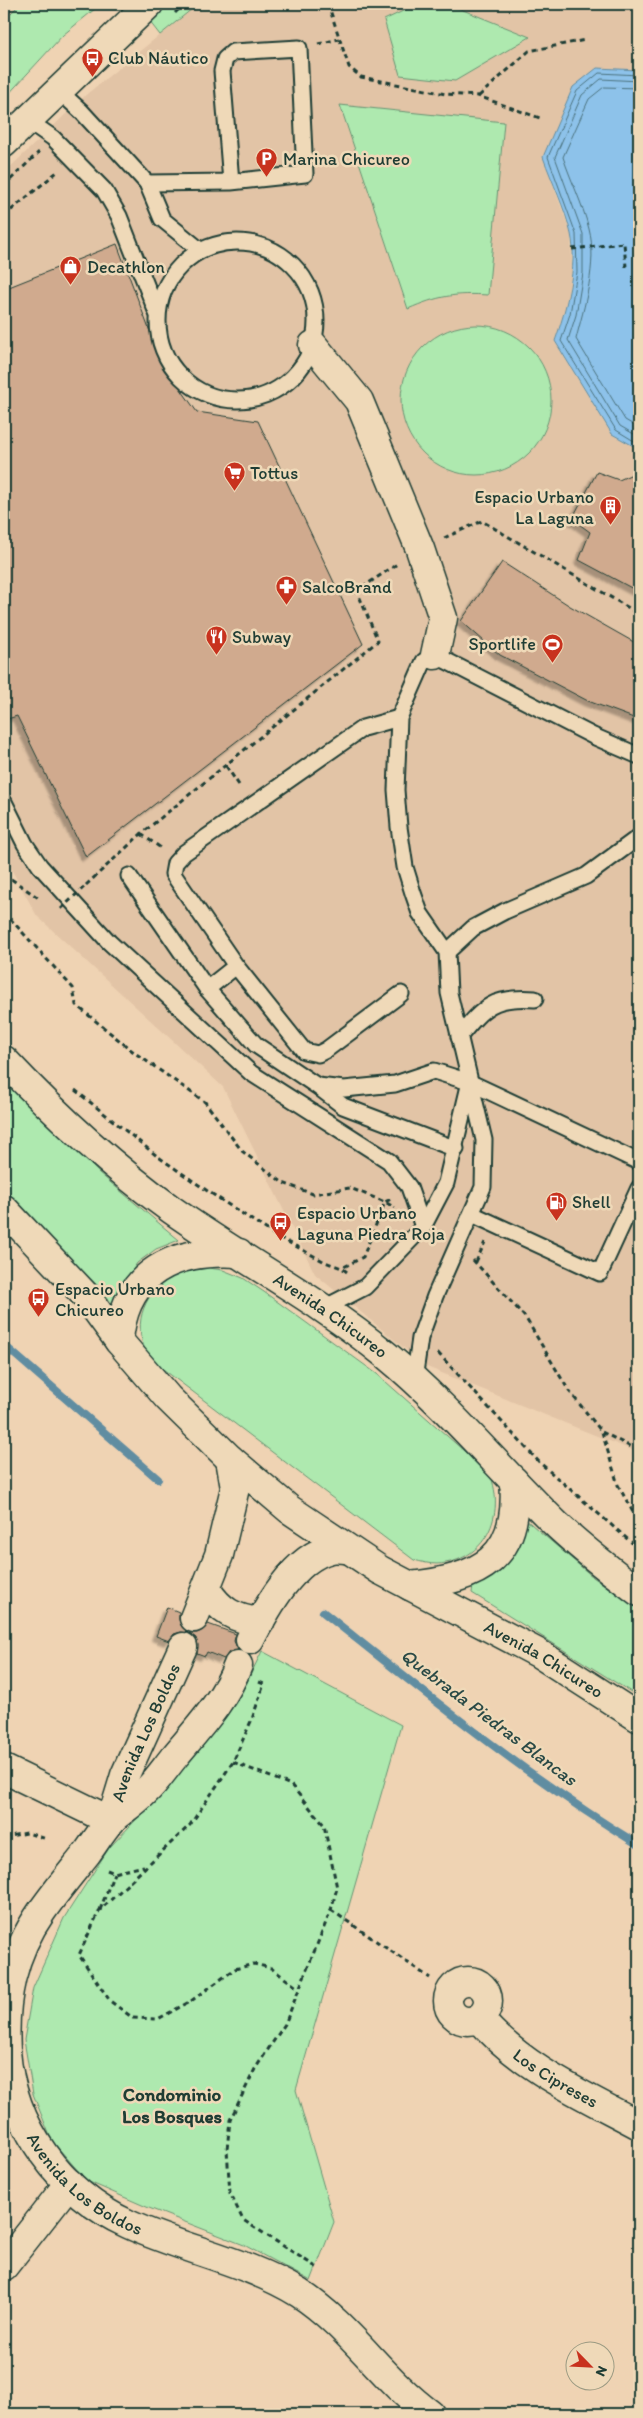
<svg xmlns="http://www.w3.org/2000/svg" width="643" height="2418" viewBox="0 0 643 2418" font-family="Itim,sans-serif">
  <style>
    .built { fill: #e2c4a6 }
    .green { fill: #aee9af; stroke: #669372 }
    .water { fill: #8dc2ea; stroke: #618da1 }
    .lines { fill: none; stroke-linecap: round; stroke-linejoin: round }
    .shore { stroke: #4b727d; stroke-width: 1 }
    .stream { stroke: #618da1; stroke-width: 8 }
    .building { fill: #d0aa8e; stroke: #1f3d34; filter: url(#shadow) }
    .lane-casing { stroke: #1f3d34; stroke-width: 19 }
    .street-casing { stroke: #1f3d34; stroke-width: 31 }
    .secondary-casing { stroke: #1f3d34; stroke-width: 31 }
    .path { stroke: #1f3d34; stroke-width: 3; stroke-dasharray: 5 4; stroke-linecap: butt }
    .lane { stroke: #efd9b8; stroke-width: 15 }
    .street { stroke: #efd9b8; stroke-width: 28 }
    .secondary { stroke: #efd9b8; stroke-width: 28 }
    .path-bridge { stroke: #1f3d34; stroke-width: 3; stroke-dasharray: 5 4; stroke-linecap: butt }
    .labels { text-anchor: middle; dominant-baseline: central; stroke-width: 5; stroke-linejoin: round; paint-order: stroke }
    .poi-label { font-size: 18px; fill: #1f3d34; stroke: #efd9b8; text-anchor: start }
    .street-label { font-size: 18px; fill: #1f3d34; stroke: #efd9b8 }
    .water-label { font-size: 19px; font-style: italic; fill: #2a4a46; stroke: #efd9b8 }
    .neighbourhood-label { font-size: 19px; font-weight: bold; fill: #1f3d34; stroke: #efd9b8 }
  </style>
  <defs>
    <filter id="shadow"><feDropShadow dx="-4.5" dy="4.5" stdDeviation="1" flood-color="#0004"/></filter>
  </defs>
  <rect width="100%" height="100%" fill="#efd3b3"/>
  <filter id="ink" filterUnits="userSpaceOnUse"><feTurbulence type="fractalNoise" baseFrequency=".02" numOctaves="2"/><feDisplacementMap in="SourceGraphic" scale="10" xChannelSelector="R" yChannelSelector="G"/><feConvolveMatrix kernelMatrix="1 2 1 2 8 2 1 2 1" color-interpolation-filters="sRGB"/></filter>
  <g filter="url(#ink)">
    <polygon class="built" points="198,4 639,4 639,70 597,68 543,157 571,234 572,272 565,313 555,341 612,434 639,449 639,1453 427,1367 315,1274 223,1087 37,916 4,856 4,173 88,93"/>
    <g class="green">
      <polygon points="20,4 101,4 63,35 4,99 4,20"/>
      <polygon points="172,4 198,4 160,35 146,17"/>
      <polygon points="418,4 448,4 530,37 455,81 400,75 384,20"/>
      <path d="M340,105L504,122L488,295C455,293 438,296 408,309Z"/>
      <circle cx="476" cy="400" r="75"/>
      <polygon points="4,1078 98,1172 179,1240 156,1249 137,1263 112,1303 4,1188"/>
      <path d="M201,1267L223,1270L243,1278L264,1292L377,1374L490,1474C506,1515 486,1561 437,1564C430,1564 421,1562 414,1560L155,1363C151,1358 146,1352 144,1347C132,1316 150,1286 178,1272C184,1269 194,1268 201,1267Z"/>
      <polygon points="524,1518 593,1577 639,1609 639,1697 472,1593 473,1585"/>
      <polygon points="262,1651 401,1725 296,2090 334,2222 311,2281 244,2245 149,2208 87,2181 52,2141 33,2094 24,2040 33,1988 64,1918 109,1848 175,1779 246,1684"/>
    </g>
    <path class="water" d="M597,68L639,70V449L612,434L555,341C566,310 578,266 571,234C565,208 552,182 543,157L573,87Z"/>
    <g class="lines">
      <g class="shore">
        <polyline points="639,75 599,73 577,91 548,157 576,234 577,272 570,314 561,341 616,430 639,444"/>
        <polyline points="639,81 601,79 582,95 555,157 583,234 583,273 576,315 568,340 620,426 639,437"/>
        <path d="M639,88L604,87L589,99L563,157C571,181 583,205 589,229C598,263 584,307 576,339L625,420L639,428"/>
      </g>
      <g class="stream">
        <polyline points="4,1345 158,1479"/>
        <path d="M323,1612C425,1693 527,1777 639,1845"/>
      </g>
    </g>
    <g class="building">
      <polygon points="117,244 161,361 197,412 258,421 363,644 86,857 17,716 4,720 4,289"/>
      <polygon points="639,471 639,592 579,560 590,532 572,519 597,472 619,480"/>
      <polygon points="502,562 570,606 639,645 639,720 588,701 500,655 461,621"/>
      <polygon points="167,1607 179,1612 179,1620 182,1627 188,1633 181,1632 174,1634 169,1641 156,1636"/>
      <polygon points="208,1624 236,1634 234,1641 238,1650 229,1652 224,1659 207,1652 205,1656 197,1653 198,1645 196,1638 189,1633 197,1633 203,1630"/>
    </g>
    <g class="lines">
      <defs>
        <g id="lane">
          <polyline points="58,90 81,111 147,183 162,219 200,250"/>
          <polyline points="27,120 53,138 104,190 119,216 157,313"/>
          <polyline points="147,183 231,182 305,174 299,48 233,52 225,59 222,71 231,182"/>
          <circle cx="237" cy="321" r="79"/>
          <polyline points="399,718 363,728 184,853 175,863 173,874 236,966 304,1051 318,1054 326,1050 401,994"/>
          <polyline points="4,802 25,844 40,866 109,942 251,1073 389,1161 409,1187 423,1227"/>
          <polyline points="129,876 207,989 256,1045 317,1086 343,1106 456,1149"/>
          <polyline points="447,952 473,928 505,911 586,876 639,837"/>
          <polyline points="207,989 236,966"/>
          <path d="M459,1037C484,1006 494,996 535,999"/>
          <polyline points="318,1086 344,1089 395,1084 434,1071 469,1082 639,1162"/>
          <polyline points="472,1214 600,1273 639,1188"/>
          <polyline points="324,1308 365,1287 423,1227 446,1183 469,1086"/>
          <polyline points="414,1380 420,1338 435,1296 483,1187 484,1140 449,993 447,952 420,913 413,893 405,867 399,827 396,790 399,718 424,661 435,655 593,736 639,756"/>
        </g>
        <g id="street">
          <polyline points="313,345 359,401 420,549 443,618 435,655"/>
          <path d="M207,1590C220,1611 235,1619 260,1622"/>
          <polyline points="194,1618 219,1555 235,1488 230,1459"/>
          <path d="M250,1640C266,1609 294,1557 331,1549C336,1548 342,1549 347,1549"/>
          <path id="s1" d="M238,1665C225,1700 198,1728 175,1756C165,1768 156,1782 145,1792C135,1802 123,1810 112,1819C103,1829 95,1842 87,1853C72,1872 56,1891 42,1911C12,1954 3,1999 6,2051C12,2126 60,2193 128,2224C184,2250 245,2260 299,2293C350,2326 382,2379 430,2414"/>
          <polyline points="4,1769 111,1821"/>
          <path id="s2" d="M111,1821L125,1775L183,1647"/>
          <circle cx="468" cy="2001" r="20"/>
          <path id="s3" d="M479,2018C521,2068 583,2095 639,2125"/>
          <polyline points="4,2266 69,2183"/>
        </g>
        <g id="secondary">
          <polyline points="4,143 149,4"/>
          <path id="s4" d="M4,1060C55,1114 111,1166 172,1210C243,1260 319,1300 386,1355C449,1407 500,1470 558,1526C584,1550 611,1571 639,1592"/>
          <path id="s5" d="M4,1209L86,1296L119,1341L168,1398L230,1459L289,1509L380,1570L538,1653L639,1718"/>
          <path d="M119,1341C124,1271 175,1249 239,1253"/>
          <path d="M410,1586C480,1579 521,1558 514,1481"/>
        </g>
      </defs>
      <use href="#lane" class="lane-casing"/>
      <use href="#street" class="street-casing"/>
      <use href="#secondary" class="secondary-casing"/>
      <g class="path">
        <polyline points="328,4 349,67 361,77 446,94 478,96 540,118"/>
        <polyline points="175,13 184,4"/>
        <polyline points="318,44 339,39"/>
        <polyline points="479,96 529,51 585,40"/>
        <polyline points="4,186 39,152"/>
        <polyline points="4,216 57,172"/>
        <polyline points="572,249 624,243 626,267"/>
        <polyline points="444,538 482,521 639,614"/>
        <polyline points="226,766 241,788"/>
        <polyline points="141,834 161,848"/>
        <polyline points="4,874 40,899"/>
        <polyline points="86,885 141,834 378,641 357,591 397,564"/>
        <polyline points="4,912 73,988 76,1005 135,1053 205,1102 242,1151 283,1183 313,1194 350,1188 385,1202 395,1208"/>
        <polyline points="75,1090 157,1156 209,1192 275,1235 325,1262 342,1268"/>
        <polyline points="473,1260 525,1317 569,1391 602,1432 618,1485 639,1523"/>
        <polyline points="476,1262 485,1242"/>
        <polyline points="347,1272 342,1268 363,1257 385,1202 393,1198"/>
        <polyline points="438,1353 540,1463 639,1549"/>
        <polyline points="602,1432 639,1451"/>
        <polyline points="259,1682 264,1684 252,1719 233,1762 190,1825 99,1911 79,1955 110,2001 133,2018 158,2019 191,2001 235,1969 254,1964 271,1968 298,1988"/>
        <polyline points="233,1762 291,1785 324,1825 337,1888 331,1910 285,2024 255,2069 230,2120 227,2150 230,2193 243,2220 319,2269"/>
        <polyline points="4,1837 27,1833 47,1839"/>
        <polyline points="107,1870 114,1873 144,1866"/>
        <polyline points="100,1910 114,1873"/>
        <polyline points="331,1910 430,1978"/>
      </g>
      <use href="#lane" class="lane"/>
      <use href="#street" class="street"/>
      <use href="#secondary" class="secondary"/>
      <polyline class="path-bridge" points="61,909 86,885"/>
    </g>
  </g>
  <defs>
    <symbol id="bus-pin" viewBox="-11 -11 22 30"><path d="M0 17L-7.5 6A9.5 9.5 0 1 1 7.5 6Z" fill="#c8321e" stroke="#efd9b8"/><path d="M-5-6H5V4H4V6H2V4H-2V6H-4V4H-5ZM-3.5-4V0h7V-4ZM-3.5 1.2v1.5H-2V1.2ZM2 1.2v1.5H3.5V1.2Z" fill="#fff"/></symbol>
    <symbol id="parking-pin" viewBox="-11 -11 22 30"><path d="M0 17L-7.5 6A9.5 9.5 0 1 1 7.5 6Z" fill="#c8321e" stroke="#efd9b8"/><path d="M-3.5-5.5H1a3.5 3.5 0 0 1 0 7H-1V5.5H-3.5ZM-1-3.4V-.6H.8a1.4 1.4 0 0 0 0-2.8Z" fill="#fff"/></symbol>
    <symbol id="shop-pin" viewBox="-11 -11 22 30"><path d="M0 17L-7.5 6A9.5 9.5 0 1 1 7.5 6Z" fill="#c8321e" stroke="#efd9b8"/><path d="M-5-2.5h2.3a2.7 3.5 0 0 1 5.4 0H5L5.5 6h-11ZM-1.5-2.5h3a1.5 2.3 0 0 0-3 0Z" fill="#fff"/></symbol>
    <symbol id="supermarket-pin" viewBox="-11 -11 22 30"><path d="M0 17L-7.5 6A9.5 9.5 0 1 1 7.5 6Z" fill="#c8321e" stroke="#efd9b8"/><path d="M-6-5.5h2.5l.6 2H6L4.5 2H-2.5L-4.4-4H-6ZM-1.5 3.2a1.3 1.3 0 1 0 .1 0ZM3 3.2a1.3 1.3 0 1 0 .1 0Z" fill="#fff"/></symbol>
    <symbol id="building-pin" viewBox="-11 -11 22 30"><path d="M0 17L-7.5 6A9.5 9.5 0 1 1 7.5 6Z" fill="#c8321e" stroke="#efd9b8"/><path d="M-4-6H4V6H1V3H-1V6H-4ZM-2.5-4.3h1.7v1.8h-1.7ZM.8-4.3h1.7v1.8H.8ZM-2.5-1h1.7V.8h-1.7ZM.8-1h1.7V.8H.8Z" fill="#fff"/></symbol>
    <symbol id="pharmacy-pin" viewBox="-11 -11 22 30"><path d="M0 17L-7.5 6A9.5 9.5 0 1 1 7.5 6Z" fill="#c8321e" stroke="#efd9b8"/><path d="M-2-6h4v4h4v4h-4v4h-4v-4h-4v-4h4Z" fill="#fff"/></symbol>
    <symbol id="restaurant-pin" viewBox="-11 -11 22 30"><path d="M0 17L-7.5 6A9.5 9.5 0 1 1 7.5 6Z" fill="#c8321e" stroke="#efd9b8"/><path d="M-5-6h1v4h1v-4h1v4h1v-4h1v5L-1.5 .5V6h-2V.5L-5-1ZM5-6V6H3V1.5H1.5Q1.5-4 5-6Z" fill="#fff"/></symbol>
    <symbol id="stadium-pin" viewBox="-11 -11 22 30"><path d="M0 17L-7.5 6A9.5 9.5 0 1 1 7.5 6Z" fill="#c8321e" stroke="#efd9b8"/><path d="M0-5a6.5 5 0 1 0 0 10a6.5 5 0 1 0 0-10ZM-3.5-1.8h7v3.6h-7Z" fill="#fff"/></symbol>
    <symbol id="fuel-pin" viewBox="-11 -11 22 30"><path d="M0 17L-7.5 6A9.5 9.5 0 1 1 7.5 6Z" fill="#c8321e" stroke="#efd9b8"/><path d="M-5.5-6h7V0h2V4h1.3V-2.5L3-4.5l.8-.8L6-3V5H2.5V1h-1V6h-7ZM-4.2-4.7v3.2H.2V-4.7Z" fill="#fff"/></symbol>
  </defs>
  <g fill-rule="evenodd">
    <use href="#bus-pin" x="80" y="46" width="25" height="34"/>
    <use href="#parking-pin" x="254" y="146" width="25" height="34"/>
    <use href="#shop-pin" x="58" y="254" width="25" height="34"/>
    <use href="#supermarket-pin" x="222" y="460" width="25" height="34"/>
    <use href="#building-pin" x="598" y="494" width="25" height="34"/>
    <use href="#pharmacy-pin" x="274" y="574" width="25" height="34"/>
    <use href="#restaurant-pin" x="204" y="624" width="25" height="34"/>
    <use href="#stadium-pin" x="540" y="632" width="25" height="34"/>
    <use href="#fuel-pin" x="544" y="1190" width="25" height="34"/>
    <use href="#bus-pin" x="268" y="1210" width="25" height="34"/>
    <use href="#bus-pin" x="26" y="1286" width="25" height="34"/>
  </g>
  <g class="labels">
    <g class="poi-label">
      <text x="108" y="58">Club Náutico</text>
      <text x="283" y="159">Marina Chicureo</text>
      <text x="87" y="267">Decathlon</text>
      <text x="250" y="473">Tottus</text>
      <text x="594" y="497" text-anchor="end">Espacio Urbano<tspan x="594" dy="21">La Laguna</tspan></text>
      <text x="302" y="587">SalcoBrand</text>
      <text x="232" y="637">Subway</text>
      <text x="536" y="644" text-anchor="end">Sportlife</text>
      <text x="572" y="1202">Shell</text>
      <text x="297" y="1213">Espacio Urbano<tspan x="297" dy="21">Laguna Piedra Roja</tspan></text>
      <text x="55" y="1289">Espacio Urbano<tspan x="55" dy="21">Chicureo</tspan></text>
    </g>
    <g class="street-label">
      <text stroke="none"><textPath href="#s4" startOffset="416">Avenida Chicureo</textPath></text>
      <text stroke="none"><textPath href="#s5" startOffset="711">Avenida Chicureo</textPath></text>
      <text stroke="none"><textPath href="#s2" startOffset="95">Avenida Los Boldos</textPath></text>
      <text stroke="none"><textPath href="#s3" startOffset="98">Los Cipreses</textPath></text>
      <text stroke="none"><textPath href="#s1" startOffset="626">Avenida Los Boldos</textPath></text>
    </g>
    <g class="water-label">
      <text transform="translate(489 1717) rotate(37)">Quebrada Piedras Blancas</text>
    </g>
    <g class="neighbourhood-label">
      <text x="172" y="2094">Condominio<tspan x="172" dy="22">Los Bosques</tspan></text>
    </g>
  </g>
  <rect width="643" height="2418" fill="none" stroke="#efd9b8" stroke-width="20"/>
  <rect x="10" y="10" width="623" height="2398" fill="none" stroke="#1f3d34" stroke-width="2" filter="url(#ink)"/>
  <g transform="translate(590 2366) rotate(114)"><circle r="24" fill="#efd9b8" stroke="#9c9b83"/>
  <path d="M0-4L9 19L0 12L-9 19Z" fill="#c8321e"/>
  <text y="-8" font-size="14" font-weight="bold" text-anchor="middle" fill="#1f3d34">N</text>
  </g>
</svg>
